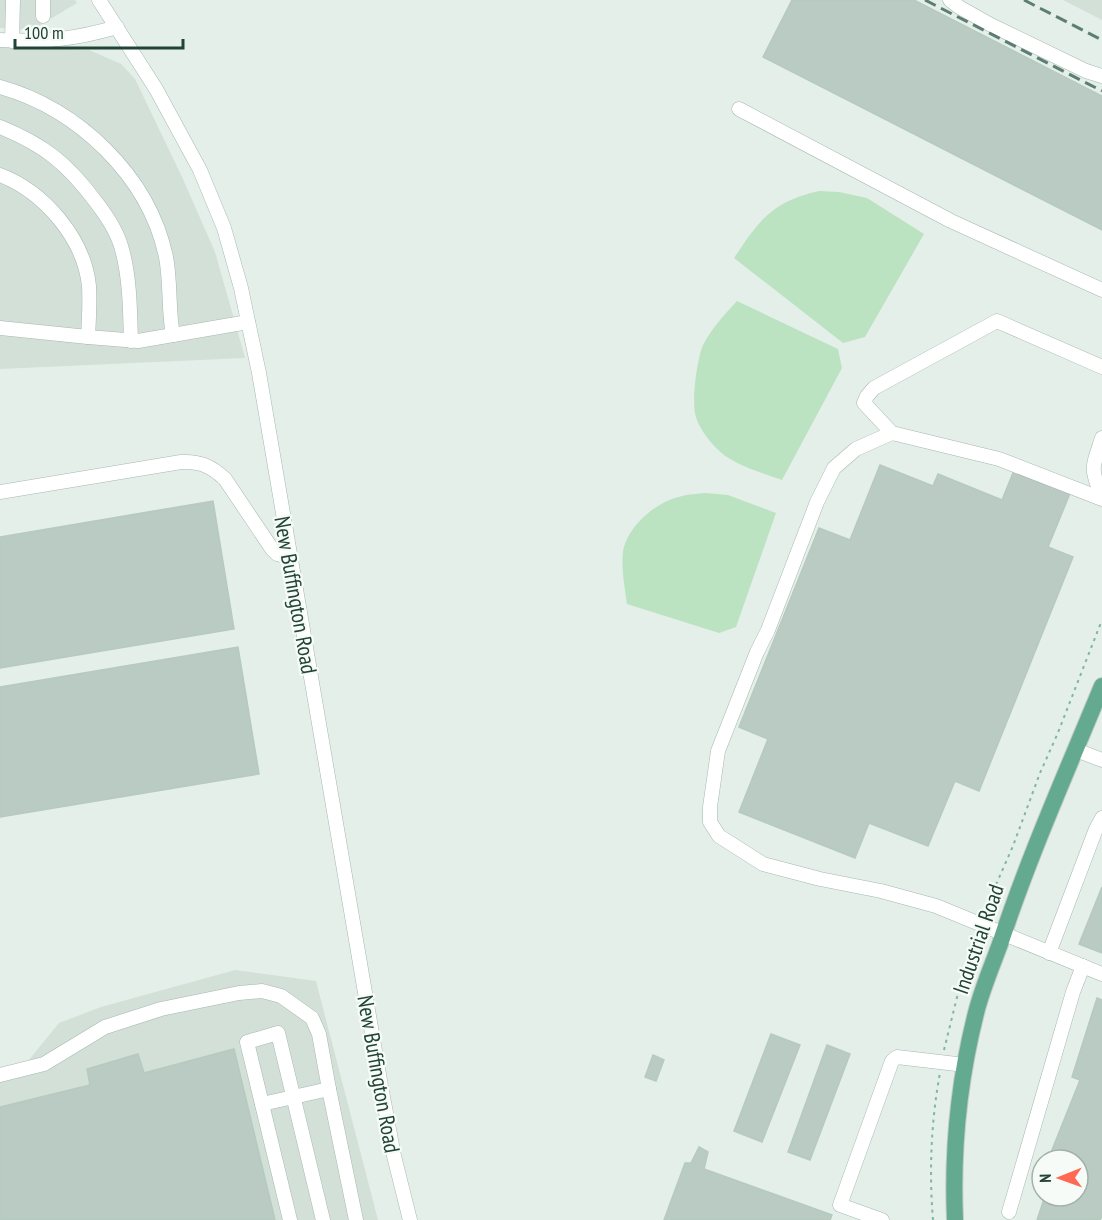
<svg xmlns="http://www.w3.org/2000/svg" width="1102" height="1220" viewBox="0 0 1102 1220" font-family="'PT Sans Narrow',sans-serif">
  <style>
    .built { fill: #d2e0d8 }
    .green { fill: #bbe3c1 }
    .building { fill: #b9cbc2; stroke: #b6cabf; stroke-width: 1.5 }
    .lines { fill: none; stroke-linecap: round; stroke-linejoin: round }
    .minor-casing { stroke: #a6b8b0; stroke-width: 15 }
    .major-casing { stroke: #c1cbc7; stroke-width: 18 }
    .path { stroke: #81b79f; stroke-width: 2; stroke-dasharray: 3 4.5; stroke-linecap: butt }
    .minor { stroke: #fff; stroke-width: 14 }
    .major { stroke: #64aa90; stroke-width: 16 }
    .rail { stroke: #5c7f71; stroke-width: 3; stroke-dasharray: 12 6; stroke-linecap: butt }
    .labels { text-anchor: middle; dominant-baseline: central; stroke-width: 4.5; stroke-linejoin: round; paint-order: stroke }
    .street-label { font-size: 22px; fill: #214436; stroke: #f6fbf8 }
  </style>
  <rect width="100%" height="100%" fill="#e4efe9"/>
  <g class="built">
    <polygon points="0,0 75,0 77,3 32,30 0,28"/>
    <polygon points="1063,0 1102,0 1102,20"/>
    <polygon points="0,47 89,50 121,64 135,79 182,177 215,252 245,358 0,369"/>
    <polygon points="235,970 316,981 378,1220 0,1220 0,1068 28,1061 59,1023 101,1007"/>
  </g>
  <g class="green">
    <path d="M819,191L839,192L867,198L924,234L865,337L843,343L734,258C760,219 772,202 819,191Z"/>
    <path d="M737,301L838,349L842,368L782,480C763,473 744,468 727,457C715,449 700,431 696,417C691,403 697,359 703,345C712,328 724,315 737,301Z"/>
    <path d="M706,493L728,495L776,513L736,627L719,633L627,604C625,588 621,569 623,552C627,526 657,501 682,496C689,494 698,494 706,493Z"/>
  </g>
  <g class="building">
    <polygon points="792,0 914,0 1102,96 1102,230 763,57"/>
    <polygon points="880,465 933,486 938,474 1002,500 1015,468 1071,491 1048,547 1073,557 979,791 955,781 928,846 869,823 855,858 739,812 768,739 739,727 819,528 850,540"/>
    <polygon points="213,501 234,629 0,668 0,537"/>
    <polygon points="238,647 259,774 0,817 0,687"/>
    <polygon points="1102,887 1102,953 1079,944"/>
    <polygon points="1097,998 1102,1000 1102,1216 1100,1220 1037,1220 1045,1196 1078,1196 1078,1160 1048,1160 1080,1080 1072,1077"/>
    <polygon points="771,1034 800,1045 762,1142 734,1131"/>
    <polygon points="827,1045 850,1054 810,1160 788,1152"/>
    <polygon points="234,1049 275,1220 0,1220 0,1107 90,1085 87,1069 138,1054 144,1073"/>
    <polygon points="653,1055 664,1060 656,1081 645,1077"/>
    <polygon points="699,1147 708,1152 704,1169 832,1215 830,1220 664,1220 685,1163 691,1163"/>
  </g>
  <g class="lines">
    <defs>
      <g id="minor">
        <polyline points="43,0 43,16"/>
        <polyline points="99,0 156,89 200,170 224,228 241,288 259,373 381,1086 394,1156 410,1220"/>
        <polyline points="950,0 959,7 991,25 1086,71 1102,76"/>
        <path d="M0,40C46,42 72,40 117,27"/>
        <polyline points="12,41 13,0"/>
        <path d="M0,87C78,109 149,176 166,257C171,283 168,309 173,335"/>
        <polyline points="739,109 951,221 1102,290"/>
        <path d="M0,127C44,145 67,163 96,202C106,215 116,229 121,246C130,276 130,309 131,341"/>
        <path d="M0,175C44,192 84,238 89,286C90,303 89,320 88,337L138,341L248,322"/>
        <polyline points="0,328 88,337"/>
        <polyline points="1102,367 997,321 874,388 867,396 864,403 892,433 999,459 1102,499"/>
        <polyline points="892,433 856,449 834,468 817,502 768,630 757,652 718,751 710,807 710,822 719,836 763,864 820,879 881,891 936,906 1102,974"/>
        <path d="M1102,438C1092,469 1090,467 1102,497"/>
        <path d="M0,492L181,462C200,461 211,466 225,479L272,549L277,554L289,557"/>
        <polyline points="1076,750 1102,760"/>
        <polyline points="1049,953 1096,829 1102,818"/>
        <polyline points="0,1075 44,1064 105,1027 161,1009 239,993 262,991 281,996 312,1018 319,1034 329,1089 356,1220"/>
        <polyline points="262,1104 329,1089"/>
        <polyline points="1009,1212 1073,992 1083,966"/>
        <polyline points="290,1220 247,1042 278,1033 323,1220"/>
        <polyline points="882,1220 840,1205 892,1061 897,1057 965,1065"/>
      </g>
      <path id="major" d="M955,1220C952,1151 959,1080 976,1013C982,989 992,966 1000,944C1029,856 1067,771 1102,686"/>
    </defs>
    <use href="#minor" class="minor-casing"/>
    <use href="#major" class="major-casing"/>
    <g class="path">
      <polyline points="984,912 1013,846 1040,773 1057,735 1102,620"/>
      <polyline points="944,1050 962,977 975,934"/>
      <path d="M933,1220C929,1172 931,1121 940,1073"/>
    </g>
    <use href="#minor" class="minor"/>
    <use href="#major" class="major"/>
    <g class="rail">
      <polyline points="925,0 1102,91"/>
      <polyline points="1024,0 1102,40"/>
    </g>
  </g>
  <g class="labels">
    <g class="street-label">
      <text transform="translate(296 595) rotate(80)">New Buffington Road</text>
      <text transform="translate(978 939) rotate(-71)">Industrial Road</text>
      <text transform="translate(379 1074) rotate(80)">New Buffington Road</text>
    </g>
  </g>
  <g transform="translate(1060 1178) rotate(269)"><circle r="28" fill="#f6fbf8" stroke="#a1b2aa" stroke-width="1.5"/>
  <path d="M0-4.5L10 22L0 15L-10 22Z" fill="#ff6953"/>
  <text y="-9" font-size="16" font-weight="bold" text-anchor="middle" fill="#214436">N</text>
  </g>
  <path d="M15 39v9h168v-9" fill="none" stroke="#214436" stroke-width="3"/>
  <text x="24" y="39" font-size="18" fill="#214436" stroke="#f6fbf8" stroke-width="4.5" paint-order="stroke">100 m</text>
</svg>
